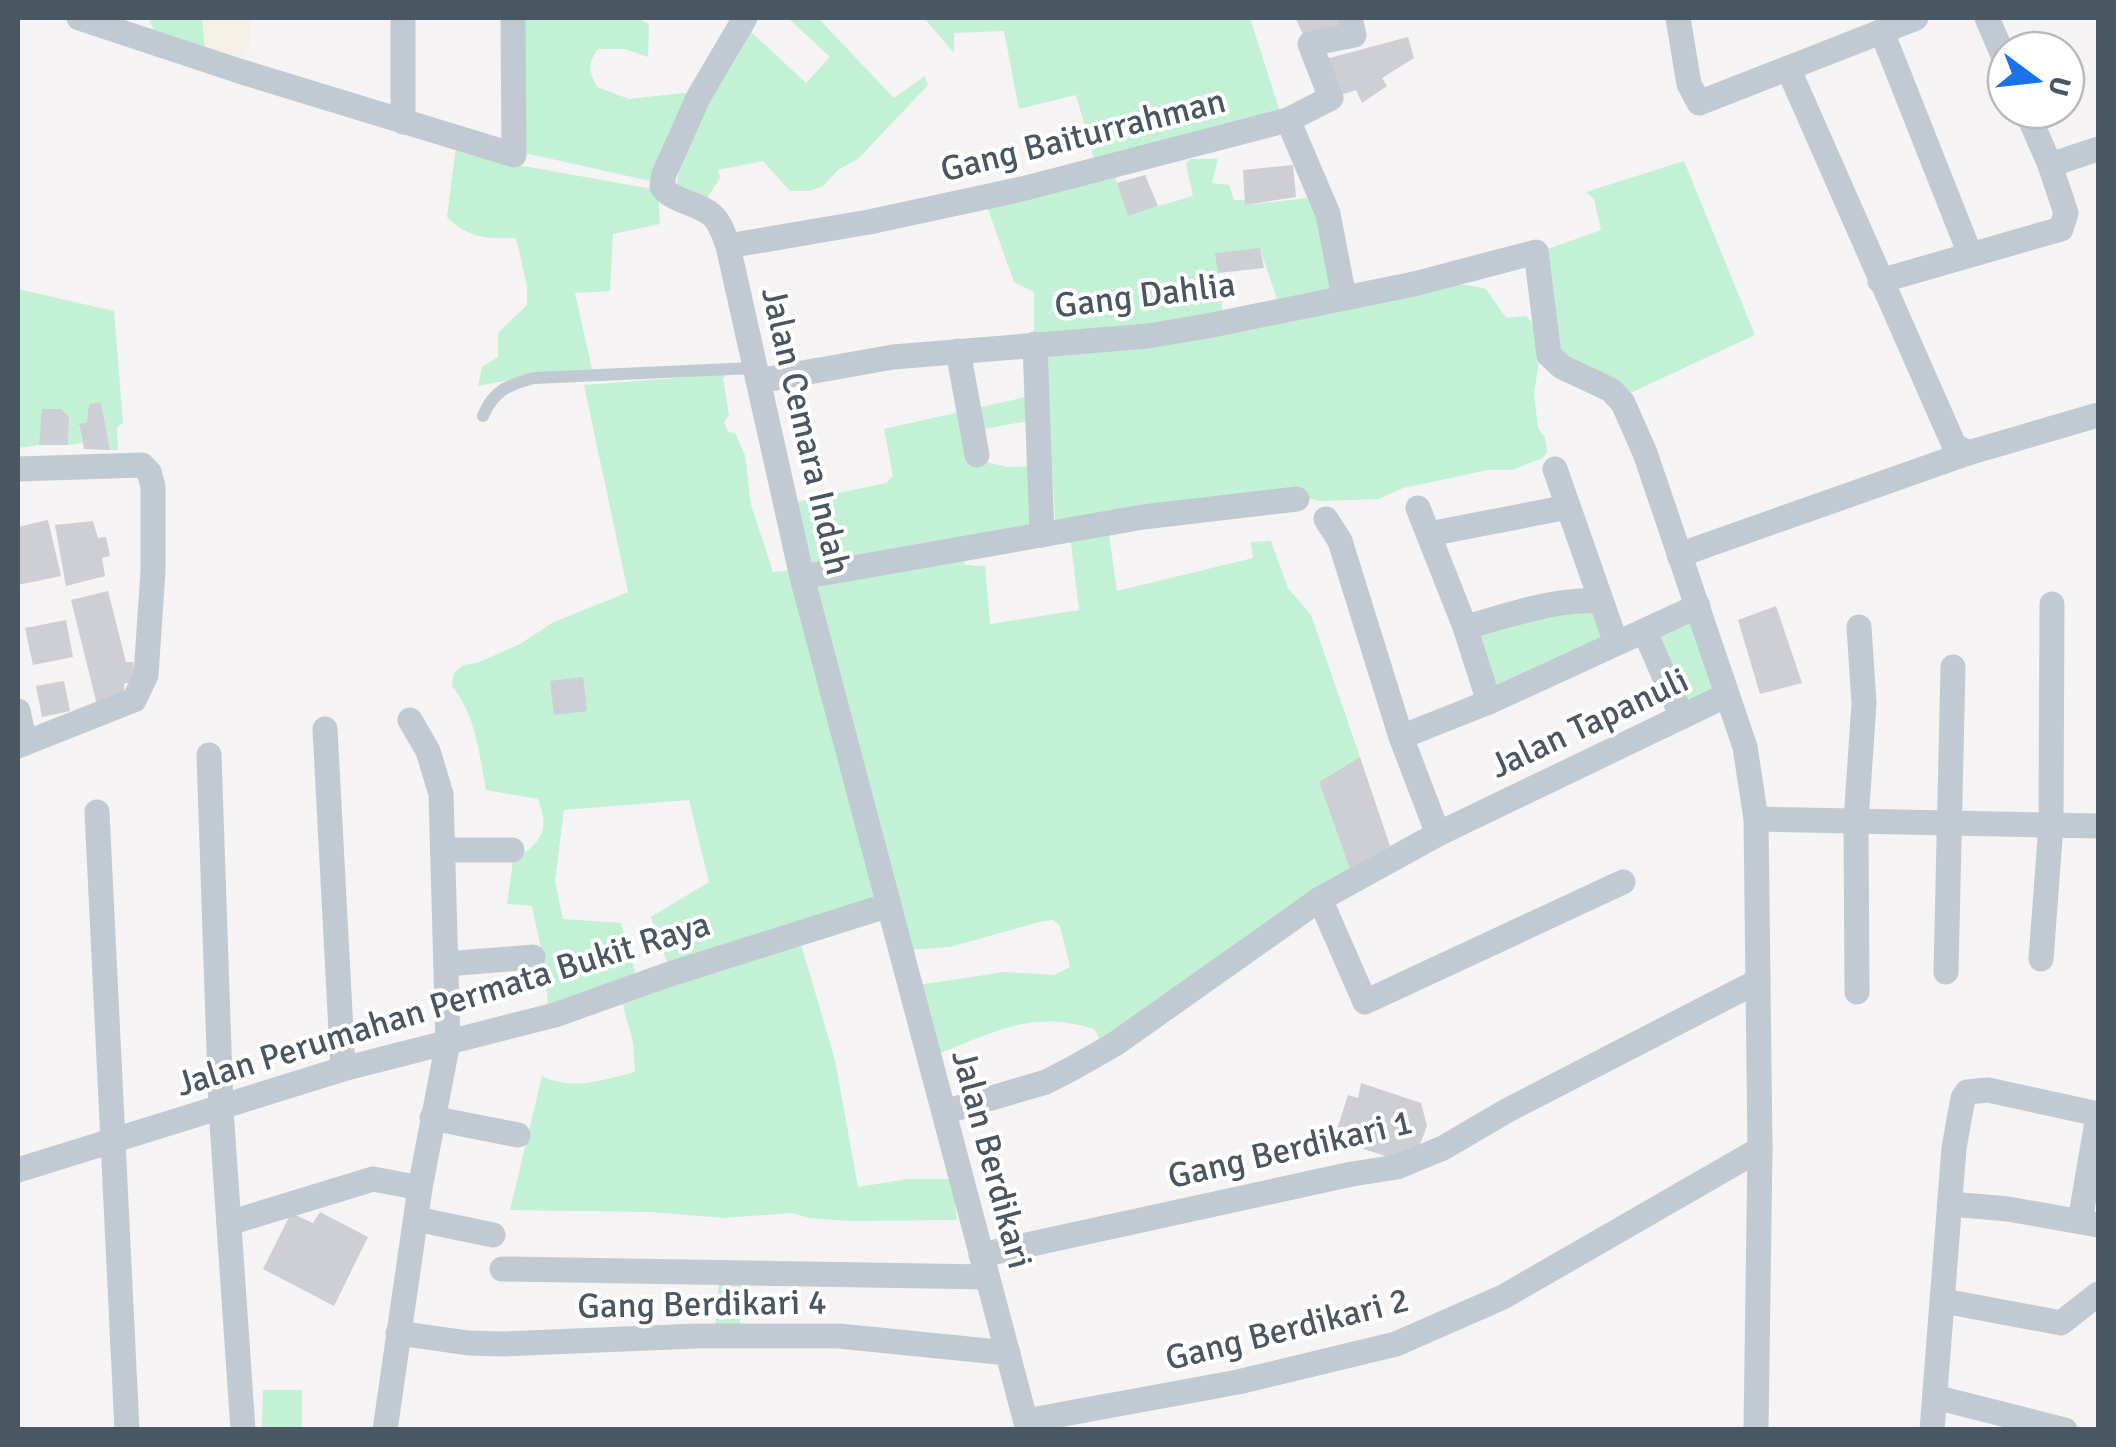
<svg xmlns="http://www.w3.org/2000/svg" width="2116" height="1447" viewBox="0 0 2116 1447" font-family="Signika,sans-serif">
  <style>
    .green { fill: #c3f1d5 }
    .sand { fill: #f5f0e5 }
    .building { fill: #cdcfd5 }
    .lines { fill: none; stroke-linecap: round; stroke-linejoin: round }
    .service { stroke: #c1cad2; stroke-width: 12 }
    .minor { stroke: #c1cad2; stroke-width: 25 }
    .labels { text-anchor: middle; dominant-baseline: central; stroke-width: 8; stroke-linejoin: round; paint-order: stroke }
    .street-label { font-size: 35px; fill: #4a5661; stroke: #fff }
  </style>
  <rect width="100%" height="100%" fill="#f5f3f3"/>
  <g class="green">
    <polygon points="148,18 202,18 205,47 154,30"/>
    <path d="M522,18H637L649,24L648,57L625,49H598C587,64 589,71 597,87L629,99L682,93L695,95L659,183L525,153Z"/>
    <polygon points="788,18 818,18 894,98 925,76 928,85 858,159 839,169 823,186 810,191 790,191 763,161 718,170 720,178 705,201 677,184 678,171 722,73 749,30 806,83 830,57"/>
    <polygon points="924,18 1250,18 1282,118 1096,166 1076,95 1019,109 1004,31 954,33 954,53"/>
    <path d="M456,146L507,163L658,190L660,224L613,234L610,291L575,293L592,369L549,372L478,386L482,367L498,357V333L527,305V286L516,238C488,239 467,238 447,217Z"/>
    <polygon points="1190,159 1218,159 1212,183 1229,185 1234,200 1245,200 1246,205 1317,197 1338,292 1279,305 1260,249 1216,253 1223,317 1034,338 1034,292 1014,282 985,201 1113,171 1128,215 1193,196 1186,164"/>
    <polygon points="1684,161 1755,335 1626,395 1561,359 1547,272 1548,249 1601,230 1594,199 1586,192"/>
    <polygon points="1446,285 1468,285 1486,289 1506,318 1526,316 1532,322 1540,354 1534,394 1538,428 1545,438 1547,451 1543,458 1512,470 1488,470 1403,488 1379,499 1319,501 1295,494 1056,533 1045,351"/>
    <polygon points="18,289 114,311 123,423 117,427 118,450 110,450 101,403 90,404 87,422 79,425 82,443 68,445 69,417 61,409 43,409 39,445 18,448"/>
    <path d="M727,374L723,378L729,415L724,422L728,432L735,433L745,455L751,505L773,572L793,570L875,900L668,965L651,917L709,882L689,800L564,810L555,881L563,919L621,923L636,975L548,1009L546,973L532,906L507,904L513,861C540,843 551,832 538,799L486,790C479,752 476,716 452,686L454,673L463,665L477,663L520,644L552,623L628,592L584,385Z"/>
    <polygon points="1034,395 1033,420 979,430 982,461 1007,467 1033,466 1031,527 809,567 796,502 886,483 893,476 884,429"/>
    <path d="M1108,527L1117,591L1253,558L1251,542L1271,541L1288,588L1311,615L1360,757L1319,782L1350,869L1104,1046L1094,1029C1031,1010 997,1031 940,1053L918,985L1004,972L1054,975L1070,967L1060,926L1053,920L1039,922L950,947L908,950L814,580L958,553L966,565L985,566L990,624L1079,610L1070,535Z"/>
    <polygon points="1589,605 1606,642 1498,691 1475,630"/>
    <polygon points="1693,619 1720,691 1684,706 1653,635"/>
    <path d="M800,941L835,1060L858,1187L908,1179H952L957,1220L848,1221L809,1218L792,1213L724,1218L650,1212L510,1210L542,1076C574,1091 602,1080 635,1072L633,1043L621,997Z"/>
    <polygon points="719,1281 742,1281 740,1328 715,1328"/>
    <polygon points="263,1390 302,1390 302,1429 262,1429"/>
  </g>
  <polygon class="sand" points="202,18 250,18 249,45 244,61 205,47"/>
  <g class="building">
    <polygon points="1298,18 1347,18 1349,33 1307,43 1296,19"/>
    <polygon points="1408,37 1414,58 1382,78 1387,86 1362,103 1356,90 1335,97 1322,60"/>
    <polygon points="1293,165 1296,197 1245,205 1243,170"/>
    <polygon points="1145,175 1158,206 1128,216 1117,183"/>
    <polygon points="1260,248 1264,268 1218,273 1215,253"/>
    <polygon points="101,402 110,450 84,449 79,424 87,422 89,404"/>
    <polygon points="42,409 61,409 69,417 68,445 39,445"/>
    <polygon points="48,520 61,576 18,585 18,527"/>
    <polygon points="93,521 98,538 106,537 110,556 102,558 105,576 66,586 55,525"/>
    <polygon points="108,591 126,662 133,662 136,680 124,684 124,697 97,705 71,600"/>
    <polygon points="1776,606 1802,683 1760,694 1738,620"/>
    <polygon points="66,620 73,657 33,665 25,628"/>
    <polygon points="583,677 587,711 554,715 550,681"/>
    <polygon points="64,681 70,711 42,717 36,686"/>
    <polygon points="1360,757 1390,846 1350,869 1319,782"/>
    <polygon points="1361,1083 1421,1103 1427,1126 1416,1155 1403,1162 1334,1139 1348,1095 1358,1098"/>
    <polygon points="320,1212 368,1237 334,1306 263,1269 291,1213 313,1223"/>
  </g>
  <g class="lines">
    <path class="service" d="M483,416C494,390 508,385 534,378L753,368"/>
    <g class="minor">
      <polyline points="79,18 239,71 514,155 513,18"/>
      <polyline points="403,18 403,122"/>
      <path d="M745,18L699,96L664,174L662,187C675,203 698,202 713,216C721,224 724,235 728,246L802,577L1028,1430"/>
      <polyline points="1678,18 1689,84 1699,103 1916,18"/>
      <polyline points="1987,18 2006,62"/>
      <polyline points="1882,32 1970,254"/>
      <polyline points="1788,68 1954,445 1968,453"/>
      <polyline points="2026,110 2050,165 2098,149"/>
      <polyline points="1288,120 1328,214 1344,297"/>
      <polyline points="728,246 869,222 1022,189 1288,120 1331,98 1310,44 1354,35 1350,18"/>
      <polyline points="1880,281 2061,229 2066,213 2050,165"/>
      <polyline points="1035,344 1042,535"/>
      <polyline points="958,351 977,455"/>
      <polyline points="758,381 893,357 1148,336 1207,326 1414,284 1536,252 1549,355 1562,367 1611,390 1623,403 1645,453 1745,747 1756,819 1760,1149 1756,1430"/>
      <polyline points="18,469 142,465 149,472 153,486 153,571 146,675 134,700 18,746"/>
      <polyline points="1555,469 1616,643"/>
      <polyline points="1418,508 1465,627 1489,702"/>
      <polyline points="1326,519 1340,541 1401,737 1438,834"/>
      <polyline points="1429,534 1568,507"/>
      <polyline points="1679,555 1968,453 2098,415"/>
      <polyline points="802,577 1143,517 1297,499"/>
      <path d="M1465,627C1508,616 1555,598 1600,601"/>
      <polyline points="1645,632 1682,717"/>
      <polyline points="18,711 25,743"/>
      <polyline points="325,729 343,1069"/>
      <polyline points="1401,737 1489,702 1698,606"/>
      <polyline points="209,755 221,1109 243,1430"/>
      <polyline points="97,812 127,1430"/>
      <polyline points="1756,819 2098,826"/>
      <polyline points="443,850 512,850"/>
      <polyline points="1320,899 1365,1002 1623,882"/>
      <polyline points="2041,959 2051,825 2052,604"/>
      <polyline points="446,964 533,957"/>
      <polyline points="1946,972 1953,667"/>
      <polyline points="1857,992 1856,821 1864,703 1859,627"/>
      <polyline points="944,1112 1046,1082 1075,1067 1115,1044 1320,899 1438,834 1727,695"/>
      <polyline points="432,1118 518,1135"/>
      <polyline points="18,1170 343,1069 555,1015 667,975 889,905"/>
      <polyline points="1950,1204 2008,1209 2098,1225"/>
      <polyline points="416,1219 493,1235"/>
      <polyline points="2080,1221 2098,1116"/>
      <polyline points="229,1223 373,1179 420,1188"/>
      <polyline points="981,1255 1352,1174 1397,1167 1443,1148 1508,1110 1758,981"/>
      <polyline points="502,1269 987,1277"/>
      <polyline points="1944,1301 2061,1323 2098,1294"/>
      <polyline points="398,1333 468,1343 503,1344 697,1336 839,1336 1008,1353"/>
      <polyline points="1935,1397 2065,1430"/>
      <polyline points="1026,1421 1238,1382 1396,1344 1503,1297 1760,1149"/>
      <polyline points="385,1430 420,1188 448,1042 441,794 428,751 410,720"/>
      <polyline points="1932,1430 1954,1148 1963,1098 1967,1092 1988,1090 2098,1114"/>
    </g>
  </g>
  <g class="labels">
    <g class="street-label">
      <text transform="translate(1083 135) rotate(-14)">Gang Baiturrahman</text>
      <text transform="translate(1145 295) rotate(-7)">Gang Dahlia</text>
      <text transform="translate(806 431) rotate(77)">Jalan Cemara Indah</text>
      <text transform="translate(1589 723) rotate(-25)">Jalan Tapanuli</text>
      <text transform="translate(443 1004) rotate(-17)">Jalan Perumahan Permata Bukit Raya</text>
      <text transform="translate(1290 1149) rotate(-13)">Gang Berdikari 1</text>
      <text transform="translate(992 1159) rotate(75)">Jalan Berdikari</text>
      <text transform="translate(702 1304) rotate(-1)">Gang Berdikari 4</text>
      <text transform="translate(1287 1329) rotate(-14)">Gang Berdikari 2</text>
    </g>
  </g>
  <rect width="2116" height="1447" fill="none" stroke="#4a5661" stroke-width="40"/>
  <g transform="translate(2036 80) rotate(105)"><circle r="48" fill="#ffffff" stroke="#b7bbc0" stroke-width="2.5"/>
  <path d="M0-8L18 38L0 25L-18 38Z" fill="#1a73e8"/>
  <text y="-15" font-size="28" font-weight="bold" text-anchor="middle" fill="#4a5661">U</text>
  </g>
</svg>
